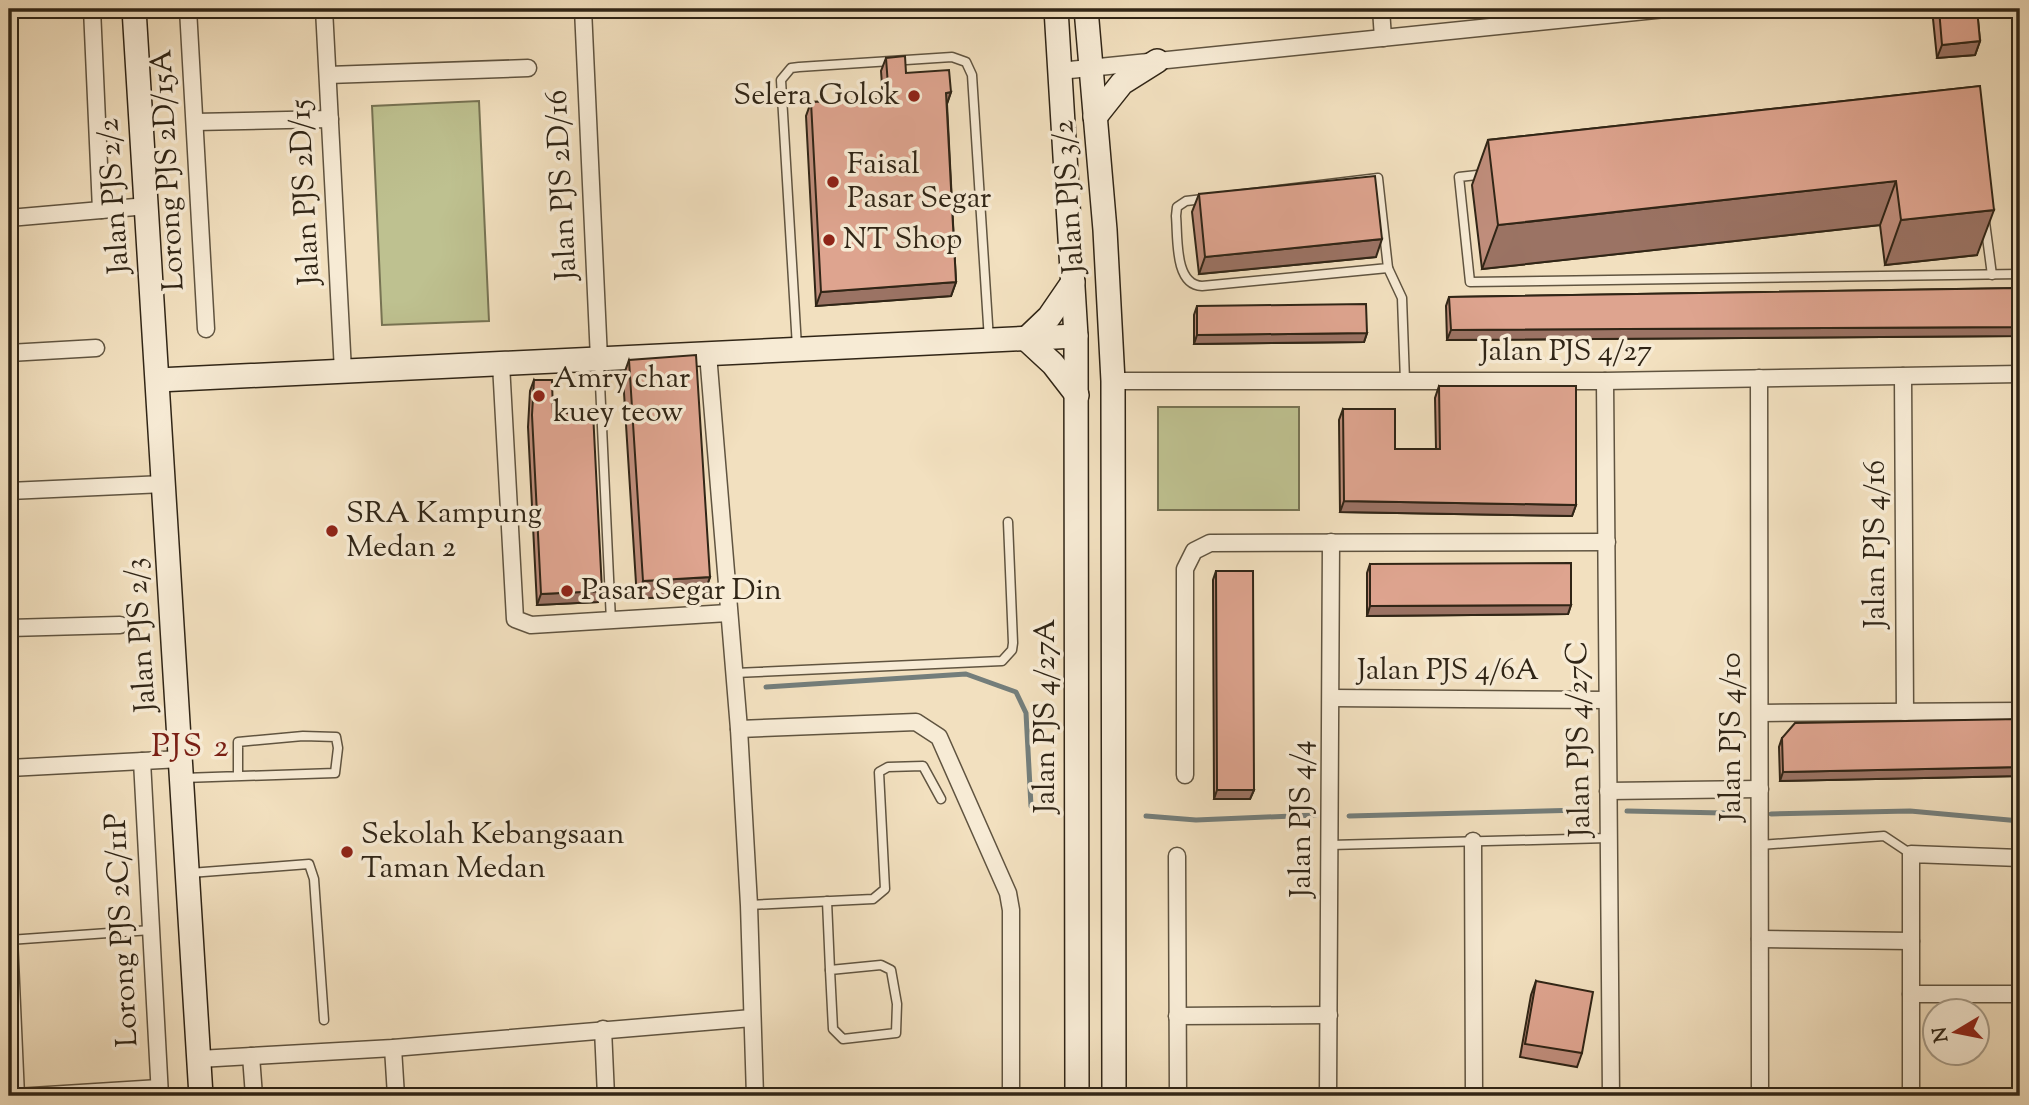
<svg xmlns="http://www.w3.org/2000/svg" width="2029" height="1105" viewBox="0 0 2029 1105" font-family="'Sorts Mill Goudy',serif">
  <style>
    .green { fill: #bec190; stroke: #777353; stroke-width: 2 }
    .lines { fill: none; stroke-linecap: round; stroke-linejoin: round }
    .stream { stroke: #747e7b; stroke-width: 5 }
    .lane-casing { stroke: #605440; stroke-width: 11 }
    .street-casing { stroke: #605440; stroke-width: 19 }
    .secondary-casing { stroke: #302516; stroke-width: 26 }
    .lane { stroke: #f7ebd5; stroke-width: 8 }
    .street { stroke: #f7ebd5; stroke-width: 16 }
    .secondary { stroke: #f7ebd5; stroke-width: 23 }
    .wall { fill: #bf8d7b; stroke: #302516; stroke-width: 2 }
    .shaded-wall { fill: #9b7364; stroke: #302516; stroke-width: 2 }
    .building { fill: #dea48f; stroke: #302516; stroke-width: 2 }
    .poi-dot { fill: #8f2418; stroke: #f7ebd5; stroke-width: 2.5 }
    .labels { text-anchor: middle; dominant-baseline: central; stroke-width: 7; stroke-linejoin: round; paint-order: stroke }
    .poi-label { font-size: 30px; fill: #302516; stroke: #f7ebd5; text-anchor: start }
    .street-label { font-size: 30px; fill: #302516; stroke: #f7ebd5 }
    .quarter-label { font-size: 33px; letter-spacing: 2px; fill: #7a1f14; stroke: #f7ebd5 }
  </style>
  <rect width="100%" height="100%" fill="#f2e0bf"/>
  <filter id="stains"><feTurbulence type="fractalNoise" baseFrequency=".00286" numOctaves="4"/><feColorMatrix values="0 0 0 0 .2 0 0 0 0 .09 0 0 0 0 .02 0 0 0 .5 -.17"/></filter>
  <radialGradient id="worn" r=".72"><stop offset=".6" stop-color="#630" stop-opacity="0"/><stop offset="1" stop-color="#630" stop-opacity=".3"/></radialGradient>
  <g class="green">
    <polygon points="479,101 489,321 382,325 372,106"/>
    <rect x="1158" y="407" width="141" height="103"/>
  </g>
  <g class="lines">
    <g class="stream">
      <polyline points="766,687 966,674 1016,692 1026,713 1031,806"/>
      <polyline points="1627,811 1724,813"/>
      <polyline points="1771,814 1910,811 2020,821"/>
      <polyline points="1146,816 1196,820 1316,815"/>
      <polyline points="1349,816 1583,810"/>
    </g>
    <defs>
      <g id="lane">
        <polyline points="1499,9 1501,25"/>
        <polyline points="1486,174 1459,177 1470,282 2020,274"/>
        <path d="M1378,178L1388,268L1202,286C1174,285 1178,237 1176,216L1177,207L1186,201Z"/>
        <polyline points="1985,222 1992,275"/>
        <polyline points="1388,268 1402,298 1405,381"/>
        <polyline points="797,347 781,80 791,68 799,67 952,57 966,62 972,75 989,340"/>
        <polyline points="599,362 611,621"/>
        <polyline points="735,673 1002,661 1012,650 1013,643 1008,522"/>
        <polyline points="183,778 335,773 338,748 336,737 303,736 238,742 238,774"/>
        <polyline points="1330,845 1609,838"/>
        <polyline points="1760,845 1884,836 1911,854"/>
        <polyline points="190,873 309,864 314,879 324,1020"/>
        <polyline points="827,901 830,970"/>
        <polyline points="749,905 873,899 885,889 879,772 888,767 923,766 941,799"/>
        <polyline points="9,940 151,930"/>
        <polygon points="881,965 891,970 897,1004 896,1033 843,1039 833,1029 830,970"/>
        <polyline points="16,1093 159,1084"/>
      </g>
      <g id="street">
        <polyline points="92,9 101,210"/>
        <polyline points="188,9 206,329"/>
        <polyline points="324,9 343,371"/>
        <polyline points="583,9 599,359"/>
        <polyline points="1381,9 1383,38"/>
        <polyline points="1060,71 1665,9"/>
        <polyline points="328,75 528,68"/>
        <polyline points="195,122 330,119"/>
        <polyline points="9,218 147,206"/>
        <polyline points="9,353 96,348"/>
        <polyline points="708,354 739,729 749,905 755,1096"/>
        <polyline points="501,364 515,619 531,625 728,613"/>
        <polyline points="1903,376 1905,712"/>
        <polyline points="1759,378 1760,1096"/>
        <polyline points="1113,381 1605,381 2020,374"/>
        <polyline points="1605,381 1611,1096"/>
        <polyline points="9,491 164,484"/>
        <polyline points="9,628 120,625"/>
        <polyline points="1331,698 1607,700"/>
        <polyline points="1760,713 2020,711"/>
        <polyline points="739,729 916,722 939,737 1008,893 1011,910 1011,1096"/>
        <polyline points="142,761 160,1096"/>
        <polyline points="9,768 181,759"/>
        <polyline points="1185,775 1185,569 1194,551 1210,543 1607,542"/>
        <polyline points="1608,791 1760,789"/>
        <polyline points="1473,841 1474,1096"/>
        <polyline points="1177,856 1178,1096"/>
        <polyline points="9,938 16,1096"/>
        <polyline points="1760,939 1911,941"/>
        <polyline points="1911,994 2020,994"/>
        <polyline points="1177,1016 1329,1015"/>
        <polyline points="603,1029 606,1096"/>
        <polyline points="393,1048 396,1096"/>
        <polyline points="251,1056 254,1096"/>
        <polyline points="199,1059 393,1048 752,1018"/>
        <polyline points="1328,1096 1331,542"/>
        <polyline points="1911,1096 1911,854 2020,858"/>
      </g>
      <g id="secondary">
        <polyline points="134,9 201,1096"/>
        <polyline points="1056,9 1076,336 1077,1096"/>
        <polyline points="1086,9 1105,230 1113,381 1114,1096"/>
        <polyline points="1095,117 1122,83 1157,61"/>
        <polyline points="1026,339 1053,364 1077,395"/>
        <polyline points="1026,339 1049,317 1073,282"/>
        <polyline points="158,380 1076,336"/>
      </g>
    </defs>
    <use href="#lane" class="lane-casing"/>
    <use href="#street" class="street-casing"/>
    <use href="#secondary" class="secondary-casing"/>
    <use href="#lane" class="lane"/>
    <use href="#street" class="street"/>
    <use href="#secondary" class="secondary"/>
  </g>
  <g class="wall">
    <polygon points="1932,9 1977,9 1980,41 1975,55 1937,58"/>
    <polygon points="886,58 906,73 951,92 947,104 956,282 951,296 816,306 806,116 811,102 883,99 881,71"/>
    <polygon points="1980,86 1977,255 1885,265 1880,225 1482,269 1472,185 1488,140"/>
    <polygon points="1199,194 1376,257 1199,274 1192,212"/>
    <polygon points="2020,288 2020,336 1447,340 1446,306 1449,297"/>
    <polygon points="1197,306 1367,333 1364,342 1194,344 1194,315"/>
    <polygon points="629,360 710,577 704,594 637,599 623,377"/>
    <polygon points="534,380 553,414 602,591 598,602 537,605 528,427 530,391"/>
    <polygon points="1439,386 1576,505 1572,516 1340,512 1339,420 1343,409 1395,449 1436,449 1435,398"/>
    <polygon points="1370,564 1571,605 1568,614 1367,616 1367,573"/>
    <polygon points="1216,571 1254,790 1250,799 1214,799 1213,580"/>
    <polygon points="2020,719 2020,776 1780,781 1779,747 1782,738"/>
    <polygon points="1536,981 1582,1053 1577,1067 1520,1057 1531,995"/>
  </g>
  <g class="shaded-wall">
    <polygon points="1980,41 1975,55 1937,58 1942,45"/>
    <polygon points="951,92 946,106 946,93"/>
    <polygon points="1896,181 1880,225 1482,269 1498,225"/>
    <polygon points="1994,210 1977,255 1885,265 1901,220"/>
    <polygon points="1382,239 1376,257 1199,274 1205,257"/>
    <polygon points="956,282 951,296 816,306 821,292"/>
    <polygon points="2020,327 2020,336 1447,340 1451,330"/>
    <polygon points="1367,333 1364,342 1194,344 1197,335"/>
    <polygon points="1344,501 1576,505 1572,516 1340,512"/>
    <polygon points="710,577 704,594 637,599 643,581"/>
    <polygon points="602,591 598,602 537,605 541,594"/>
    <polygon points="1571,605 1568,614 1367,616 1370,606"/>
    <polygon points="2020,767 2020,776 1780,781 1783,772"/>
    <polygon points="1217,790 1254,790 1250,799 1214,799"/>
  </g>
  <g class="building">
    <polygon points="1939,9 1977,9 1980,41 1942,45"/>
    <polygon points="905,56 906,73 949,70 951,92 946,93 956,282 821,292 811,102 889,99 886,58"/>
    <polygon points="1980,86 1994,210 1901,220 1896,181 1498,225 1488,140"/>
    <polygon points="1375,176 1382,239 1205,257 1199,194"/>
    <polygon points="2020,288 2020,327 1451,330 1449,297"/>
    <polygon points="1366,304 1367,333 1197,335 1197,306"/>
    <polygon points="696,355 710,577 643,581 629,360"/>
    <polygon points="534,380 552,380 553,414 593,412 602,591 541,594 532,415"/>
    <polygon points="1439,386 1576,386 1576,505 1344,501 1343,409 1395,409 1395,449 1440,449"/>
    <polygon points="1571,563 1571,605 1370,606 1370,564"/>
    <polygon points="1216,571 1253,571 1254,790 1217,790"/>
    <polygon points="2020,719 2020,767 1783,772 1782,738 1795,723"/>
    <polygon points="1536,981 1593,992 1582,1053 1525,1044"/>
  </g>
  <g class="poi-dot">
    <circle cx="914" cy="96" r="7"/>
    <circle cx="833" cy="182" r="7"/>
    <circle cx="829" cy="240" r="7"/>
    <circle cx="539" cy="396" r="7"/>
    <circle cx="332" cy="531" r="7"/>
    <circle cx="567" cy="591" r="7"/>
    <circle cx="347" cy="852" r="7"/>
  </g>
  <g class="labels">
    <g class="poi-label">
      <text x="900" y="96" text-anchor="end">Selera Golok</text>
      <text x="847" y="165">Faisal<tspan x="847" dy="34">Pasar Segar</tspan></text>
      <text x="843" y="240">NT Shop</text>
      <text x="553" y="379">Amry char<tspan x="553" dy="34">kuey teow</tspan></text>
      <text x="346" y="514">SRA Kampung<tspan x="346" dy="34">Medan 2</tspan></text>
      <text x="581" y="591">Pasar Segar Din</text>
      <text x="361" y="835">Sekolah Kebangsaan<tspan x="361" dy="34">Taman Medan</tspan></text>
    </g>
    <g class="street-label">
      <text transform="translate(169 170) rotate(-93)">Lorong PJS 2D/15A</text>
      <text transform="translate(563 185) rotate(-93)">Jalan PJS 2D/16</text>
      <text transform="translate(306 192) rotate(-93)">Jalan PJS 2D/15</text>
      <text transform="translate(115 196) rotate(-94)">Jalan PJS 2/2</text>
      <text transform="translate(1070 197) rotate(-94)">Jalan PJS 3/2</text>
      <text x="1566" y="352">Jalan PJS 4/27</text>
      <text transform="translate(1876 544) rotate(-90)">Jalan PJS 4/16</text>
      <text transform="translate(142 635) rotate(-94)">Jalan PJS 2/3</text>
      <text x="1448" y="671">Jalan PJS 4/6A</text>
      <text transform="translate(1046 716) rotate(-90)">Jalan PJS 4/27A</text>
      <text transform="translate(1732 737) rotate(-90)">Jalan PJS 4/10</text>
      <text transform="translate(1580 739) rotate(-91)">Jalan PJS 4/27C</text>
      <text transform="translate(1302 819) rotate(-90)">Jalan PJS 4/4</text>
      <text transform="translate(123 930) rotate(-93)">Lorong PJS 2C/11P</text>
    </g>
    <g class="quarter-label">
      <text x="191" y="748">PJS 2</text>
    </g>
  </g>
  <rect width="2029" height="1105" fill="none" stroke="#f2e0bf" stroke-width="35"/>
  <rect x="10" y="10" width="2008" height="1084" fill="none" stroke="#302516" stroke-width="3.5"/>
  <rect x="18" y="18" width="1994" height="1070" fill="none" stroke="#302516" stroke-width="2"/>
  <g transform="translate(1956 1032) rotate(260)"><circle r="33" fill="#f7ebd5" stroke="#a79c89" stroke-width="2"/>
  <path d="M0-5L12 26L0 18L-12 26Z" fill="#8f2418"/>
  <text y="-10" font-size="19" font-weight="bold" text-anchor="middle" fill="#302516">N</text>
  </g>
  <rect width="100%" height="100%" filter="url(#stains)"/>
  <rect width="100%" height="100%" fill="url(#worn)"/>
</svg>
